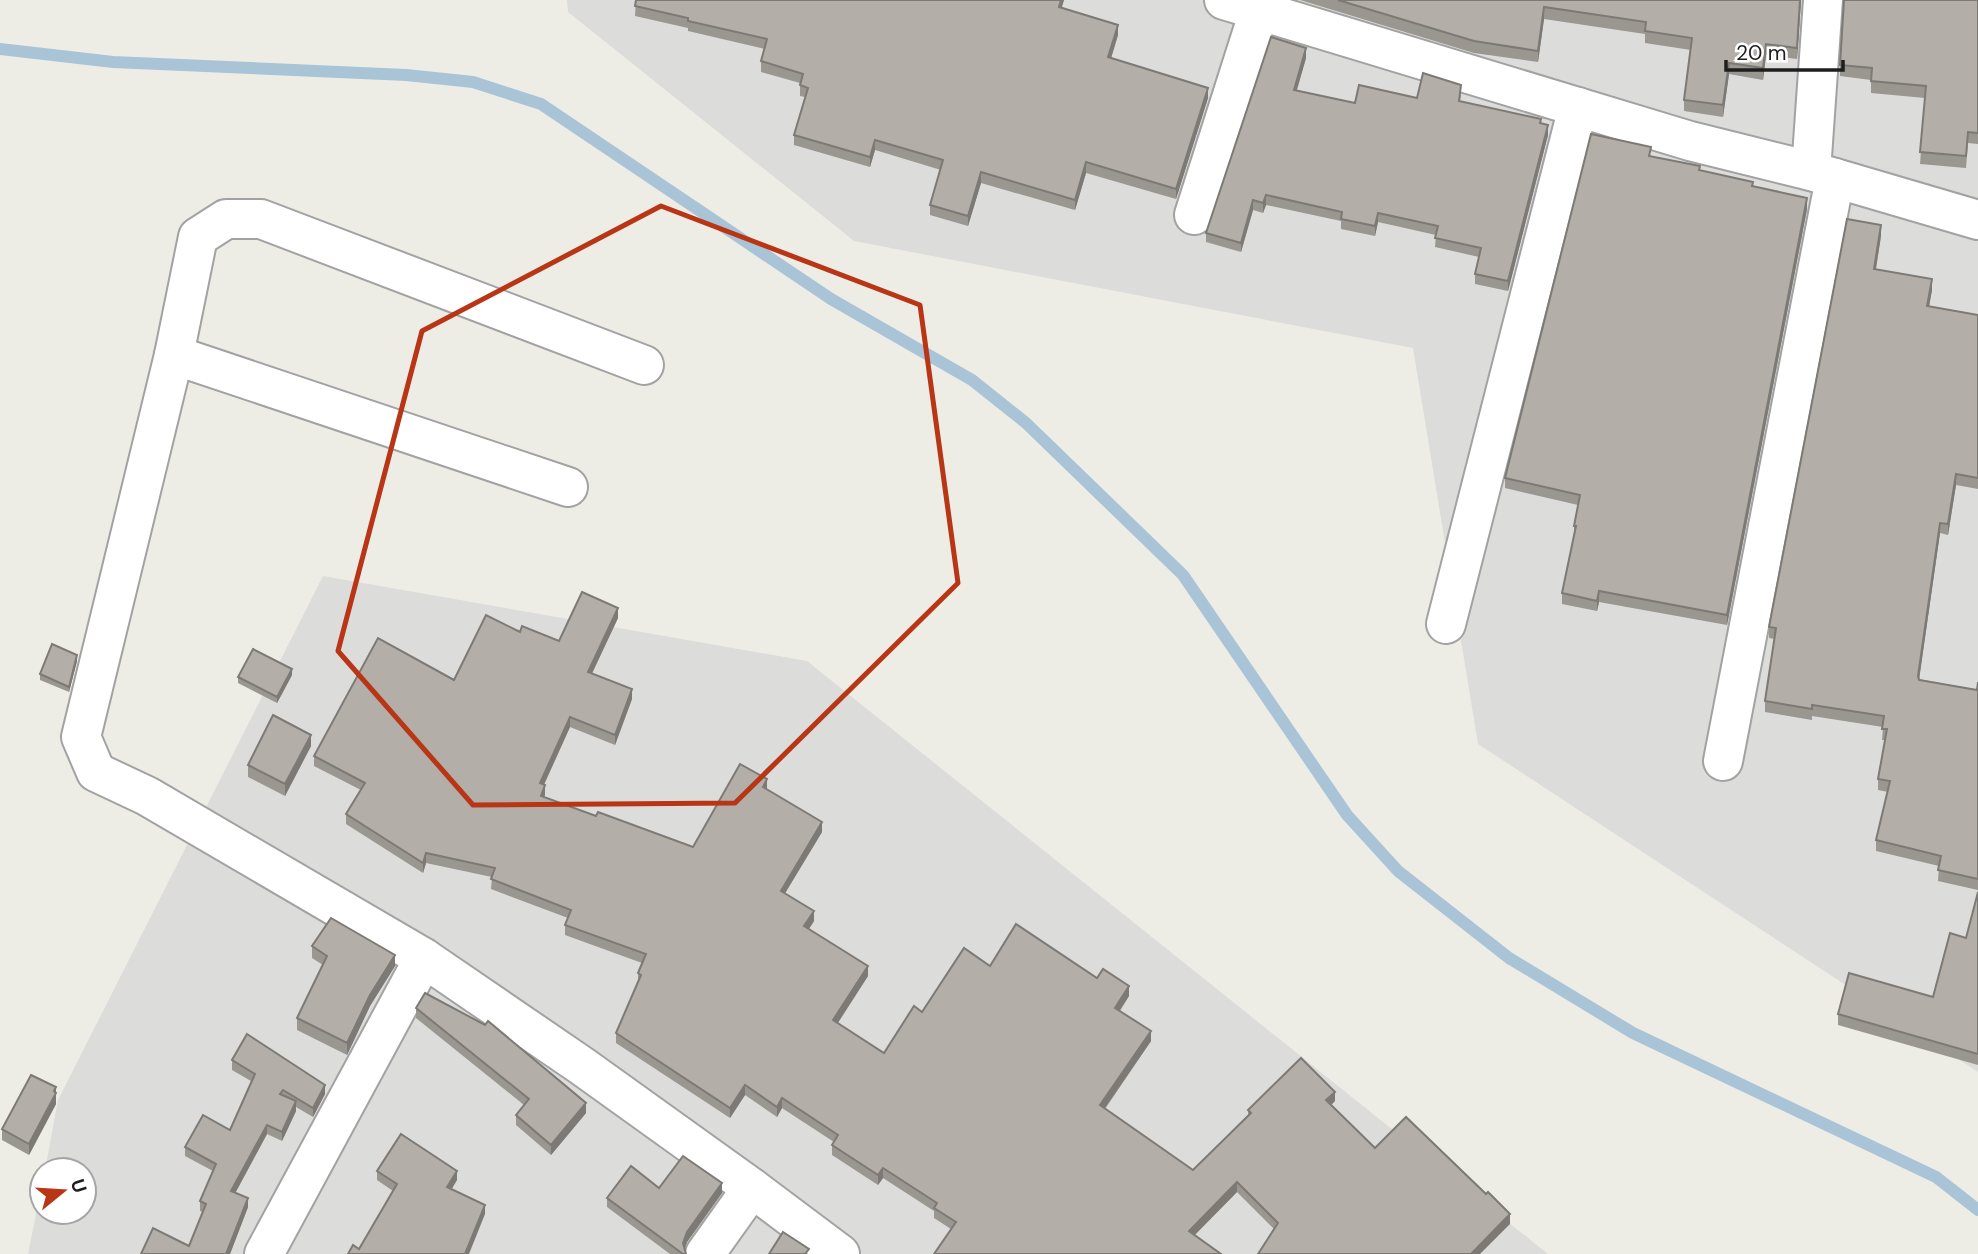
<svg xmlns="http://www.w3.org/2000/svg" width="1978" height="1254" viewBox="0 0 1978 1254" font-family="'DM Sans',sans-serif">
  <style>
    .residential { fill: #dcdcdb }
    .lines { fill: none; stroke-linecap: round; stroke-linejoin: round }
    .stream { stroke: #aac4d7; stroke-width: 12 }
    .minor-casing { stroke: #a2a2a2; stroke-width: 42 }
    .minor { stroke: #fff; stroke-width: 38 }
    .wall { fill: #9a9690 }
    .shaded-wall { fill: #7d7a76 }
    .building { fill: #b3afa8; stroke: #7d7a76; stroke-width: 2 }
    .marked { fill: none; stroke: #b83615; stroke-width: 5; stroke-linejoin: round }
  </style>
  <rect width="100%" height="100%" fill="#eeede5"/>
  <g class="residential">
    <polygon points="567,0 1978,0 1978,1072 1478,744 1413,348 854,241 568,12"/>
    <polygon points="323,576 807,661 1548,1254 28,1254 42,1184 42,1212 84,1212 84,1170 45,1170 58,1100"/>
  </g>
  <g class="lines">
    <polyline class="stream" points="0,49 113,62 406,75 473,82 541,104 831,299 972,380 1026,423 1183,575 1347,815 1398,871 1509,958 1633,1033 1936,1177 1978,1210"/>
    <defs>
      <g id="minor">
        <polyline points="1224,0 1690,141 1811,171 1978,220"/>
        <polyline points="1811,171 1823,0"/>
        <polyline points="1194,215 1259,11"/>
        <polyline points="174,355 568,487"/>
        <polyline points="644,365 261,219 226,219 198,237 174,355 81,737 96,772 147,796 424,958 582,1066 752,1188 840,1254"/>
        <polyline points="1446,624 1578,107"/>
        <polyline points="1723,761 1835,178"/>
        <polyline points="264,1254 424,958"/>
        <polyline points="705,1254 752,1188"/>
      </g>
    </defs>
    <use href="#minor" class="minor-casing"/>
    <use href="#minor" class="minor"/>
  </g>
  <g class="wall">
    <polygon points="636,0 1064,0 1061,8 1118,35 1111,58 1208,98 1176,199 1086,173 1075,210 981,183 968,226 930,215 930,205 941,170 875,150 870,167 794,145 794,135 805,97 800,96 800,83 761,72 761,61 765,49 688,31 688,28 635,16"/>
    <polygon points="1300,0 1801,0 1797,59 1766,55 1763,80 1729,74 1723,117 1684,111 1684,100 1691,50 1645,43 1645,34 1544,19 1538,62 1474,53"/>
    <polygon points="1978,0 1978,144 1968,143 1966,168 1920,164 1925,98 1871,93 1871,80 1840,76 1840,65"/>
    <polygon points="1306,58 1297,90 1355,103 1461,95 1460,101 1541,123 1548,135 1508,291 1475,284 1475,274 1479,257 1435,247 1436,235 1378,222 1375,236 1341,229 1341,221 1266,205 1263,213 1253,210 1241,252 1206,242 1206,233"/>
    <polygon points="1651,156 1753,187 1807,209 1727,625 1599,602 1597,611 1562,604 1562,593 1574,536 1574,526 1578,505 1505,488 1505,478"/>
    <polygon points="1881,236 1876,269 1932,290 1929,307 1978,315 1978,489 1956,485 1948,535 1940,533 1919,679 1977,690 1978,682 1978,890 1938,881 1939,866 1876,851 1876,840 1888,792 1878,790 1878,779 1885,740 1882,740 1883,727 1812,716 1812,720 1765,712 1765,701 1775,639 1769,638 1769,627"/>
    <polygon points="618,618 592,673 632,699 615,745 570,727 544,785 544,797 596,816 693,847 767,788 767,789 822,832 785,893 814,921 809,929 868,976 838,1023 884,1053 922,1012 990,966 1097,978 1129,996 1120,1011 1151,1041 1105,1109 1193,1170 1248,1115 1248,1110 1335,1101 1331,1105 1375,1148 1510,1224 1274,1229 1237,1192 1194,1235 951,1229 934,1218 934,1211 883,1178 878,1185 832,1155 832,1145 834,1142 782,1108 777,1117 745,1095 730,1118 616,1043 616,1033 638,983 638,973 642,963 565,935 565,925 568,918 491,889 492,877 426,863 423,873 346,824 346,814 361,790 314,766 314,756 454,680 520,632 559,641"/>
    <polygon points="77,661 69,692 40,680 40,674"/>
    <polygon points="292,675 277,703 238,683 238,677"/>
    <polygon points="311,746 285,796 248,777 248,765"/>
    <polygon points="1978,892 1978,1065 1838,1025 1838,1014 1933,997 1966,938"/>
    <polygon points="312,946 395,966 370,1006 347,1055 297,1030 297,1018 323,965 312,958"/>
    <polygon points="416,1008 586,1113 551,1155 516,1125 516,1115 524,1105 416,1018"/>
    <polygon points="232,1060 325,1094 313,1117 296,1107 296,1111 282,1141 267,1134 235,1193 248,1207 230,1254 141,1254 189,1246 203,1212 200,1211 200,1201 213,1171 185,1156 185,1147 230,1130 251,1081 232,1070"/>
    <polygon points="56,1087 56,1104 29,1155 2,1140 2,1129"/>
    <polygon points="377,1171 457,1180 451,1189 485,1214 359,1249 393,1191 377,1180"/>
    <polygon points="659,1188 722,1193 687,1242 685,1249 686,1254 670,1254 607,1207 607,1198"/>
  </g>
  <g class="shaded-wall">
    <polygon points="1061,0 1064,0 1059,17 1059,7"/>
    <polygon points="1800,0 1801,0 1797,59 1797,48"/>
    <polygon points="1544,7 1544,19 1538,62 1538,51"/>
    <polygon points="1118,25 1118,35 1108,68 1108,57"/>
    <polygon points="1766,44 1766,55 1763,80 1763,68"/>
    <polygon points="1306,48 1306,58 1294,99 1294,90"/>
    <polygon points="1729,63 1729,74 1723,117 1723,105"/>
    <polygon points="1208,88 1208,98 1176,199 1176,189"/>
    <polygon points="1548,125 1548,135 1508,291 1508,281"/>
    <polygon points="875,140 875,150 870,167 870,157"/>
    <polygon points="1086,162 1086,173 1075,210 1075,200"/>
    <polygon points="981,172 981,183 968,226 968,216"/>
    <polygon points="1266,195 1266,205 1263,213 1263,203"/>
    <polygon points="1807,198 1807,209 1727,625 1727,615"/>
    <polygon points="1253,200 1253,210 1241,252 1241,243"/>
    <polygon points="1378,213 1378,222 1375,236 1375,226"/>
    <polygon points="1881,225 1881,236 1874,280 1874,269"/>
    <polygon points="1932,279 1932,290 1927,317 1927,306"/>
    <polygon points="1956,474 1956,485 1948,535 1948,524"/>
    <polygon points="1940,523 1940,533 1918,687 1918,676"/>
    <polygon points="1599,591 1599,602 1597,611 1597,601"/>
    <polygon points="618,608 618,618 588,682 588,672"/>
    <polygon points="77,655 77,661 69,692 69,687"/>
    <polygon points="292,669 292,675 277,703 277,697"/>
    <polygon points="632,689 632,699 615,745 615,735"/>
    <polygon points="570,717 570,727 540,793 540,783"/>
    <polygon points="311,735 311,746 285,796 285,784"/>
    <polygon points="767,779 767,788 763,797 763,787"/>
    <polygon points="545,785 545,795 541,806 541,796"/>
    <polygon points="822,822 822,832 781,900 781,891"/>
    <polygon points="426,853 426,863 423,873 423,863"/>
    <polygon points="814,911 814,921 804,936 804,926"/>
    <polygon points="395,955 395,966 370,1006 347,1055 347,1043 370,995"/>
    <polygon points="868,966 868,976 833,1030 833,1020"/>
    <polygon points="1129,986 1129,996 1115,1017 1115,1008"/>
    <polygon points="1151,1031 1151,1041 1100,1115 1100,1105"/>
    <polygon points="325,1085 325,1094 313,1117 313,1108"/>
    <polygon points="745,1085 745,1095 730,1118 730,1108"/>
    <polygon points="56,1087 56,1104 29,1155 29,1144"/>
    <polygon points="1335,1092 1335,1101 1326,1110 1326,1100"/>
    <polygon points="782,1098 782,1108 777,1117 777,1107"/>
    <polygon points="296,1101 296,1111 282,1141 282,1132"/>
    <polygon points="586,1103 586,1113 551,1155 551,1145"/>
    <polygon points="267,1125 267,1134 231,1201 231,1191"/>
    <polygon points="883,1168 883,1178 878,1185 878,1175"/>
    <polygon points="457,1171 457,1180 447,1197 447,1187"/>
    <polygon points="1237,1182 1237,1192 1189,1241 1189,1231"/>
    <polygon points="722,1183 722,1193 687,1242 683,1253 683,1243 687,1232"/>
    <polygon points="248,1198 248,1207 230,1254 226,1254"/>
    <polygon points="485,1205 485,1214 469,1254 465,1254"/>
    <polygon points="1510,1214 1510,1224 1480,1254 1471,1254"/>
  </g>
  <g class="building">
    <polygon points="636,0 1061,0 1059,7 1118,25 1108,57 1208,88 1176,189 1086,162 1075,200 981,172 968,216 930,205 943,160 875,140 870,157 794,135 808,88 800,85 803,74 761,61 767,39 688,21 688,18 635,6"/>
    <polygon points="1338,0 1800,0 1797,48 1766,44 1763,68 1729,63 1723,105 1684,100 1692,38 1645,31 1646,22 1544,7 1538,51 1474,41"/>
    <polygon points="1844,0 1978,0 1978,133 1968,132 1966,156 1920,152 1926,86 1871,81 1872,68 1840,65"/>
    <polygon points="1271,37 1306,48 1294,90 1355,103 1359,85 1417,98 1423,73 1461,85 1459,101 1541,119 1540,123 1548,125 1508,281 1475,274 1481,248 1435,238 1438,226 1378,213 1375,226 1341,219 1342,212 1266,195 1263,203 1253,200 1241,243 1206,233"/>
    <polygon points="1591,134 1651,147 1649,156 1700,166 1699,170 1753,182 1752,186 1807,198 1727,615 1599,591 1597,601 1562,593 1576,526 1574,526 1580,495 1505,478"/>
    <polygon points="1847,219 1881,225 1874,269 1932,279 1927,306 1978,315 1978,478 1956,474 1948,524 1940,523 1918,676 1919,680 1977,690 1978,682 1978,879 1938,870 1941,856 1876,840 1890,781 1878,779 1887,729 1882,729 1884,716 1812,705 1812,709 1765,701 1776,628 1769,627"/>
    <polygon points="582,592 618,608 588,672 632,689 615,735 570,717 540,783 545,785 541,796 596,816 598,812 693,847 740,764 767,779 763,787 822,822 781,891 814,911 804,926 868,966 833,1020 884,1053 914,1006 922,1012 964,948 990,966 1016,924 1097,978 1103,969 1129,986 1115,1008 1151,1031 1100,1105 1193,1170 1251,1113 1248,1110 1301,1058 1335,1092 1326,1100 1375,1148 1406,1117 1486,1194 1488,1192 1510,1214 1471,1254 1258,1254 1278,1223 1237,1182 1189,1231 1221,1254 934,1254 956,1222 934,1208 937,1203 883,1168 878,1175 832,1145 838,1135 782,1098 777,1107 745,1085 730,1108 616,1033 641,975 638,973 646,954 565,925 571,910 491,879 495,868 426,853 423,863 346,814 365,783 314,756 378,638 454,680 486,615 520,632 522,626 559,641"/>
    <polygon points="52,644 77,655 69,687 40,674"/>
    <polygon points="253,649 292,669 277,697 238,677"/>
    <polygon points="273,715 311,735 285,784 248,765"/>
    <polygon points="1978,892 1978,1054 1838,1014 1849,973 1933,997 1950,933 1966,938"/>
    <polygon points="331,918 395,955 370,995 347,1043 297,1018 327,956 312,946"/>
    <polygon points="425,993 485,1025 488,1021 586,1103 551,1145 516,1115 529,1099 416,1008"/>
    <polygon points="247,1034 325,1085 313,1108 283,1090 280,1094 296,1101 282,1132 267,1125 231,1191 248,1198 226,1254 141,1254 153,1228 189,1246 206,1204 200,1201 216,1164 185,1147 203,1115 230,1130 255,1074 232,1060"/>
    <polygon points="31,1075 56,1087 54,1091 56,1093 29,1144 2,1129"/>
    <polygon points="401,1134 457,1171 447,1187 485,1205 465,1254 348,1254 353,1245 359,1249 397,1184 377,1171"/>
    <polygon points="683,1156 722,1183 687,1232 683,1243 686,1254 683,1254 607,1198 631,1166 659,1188"/>
    <polygon points="783,1232 809,1249 805,1254 769,1254"/>
  </g>
  <path class="marked" d="M661,206L920,305L958,583L735,803L473,805L338,651L422,331Z"/>
  <g transform="translate(63 1191) rotate(72)"><circle r="33" fill="#ffffff" stroke="#a5a5a5" stroke-width="2"/>
  <path d="M0-5L12 26L0 18L-12 26Z" fill="#b83615"/>
  <text y="-10" font-size="19" font-weight="bold" text-anchor="middle" fill="#1e1e1e">U</text>
  </g>
  <path d="M1726 60v10h117v-10" fill="none" stroke="#1e1e1e" stroke-width="3.5"/>
  <text x="1736" y="60" font-size="21" fill="#1e1e1e" stroke="#ffffff" stroke-width="5" paint-order="stroke">20 m</text>
</svg>
